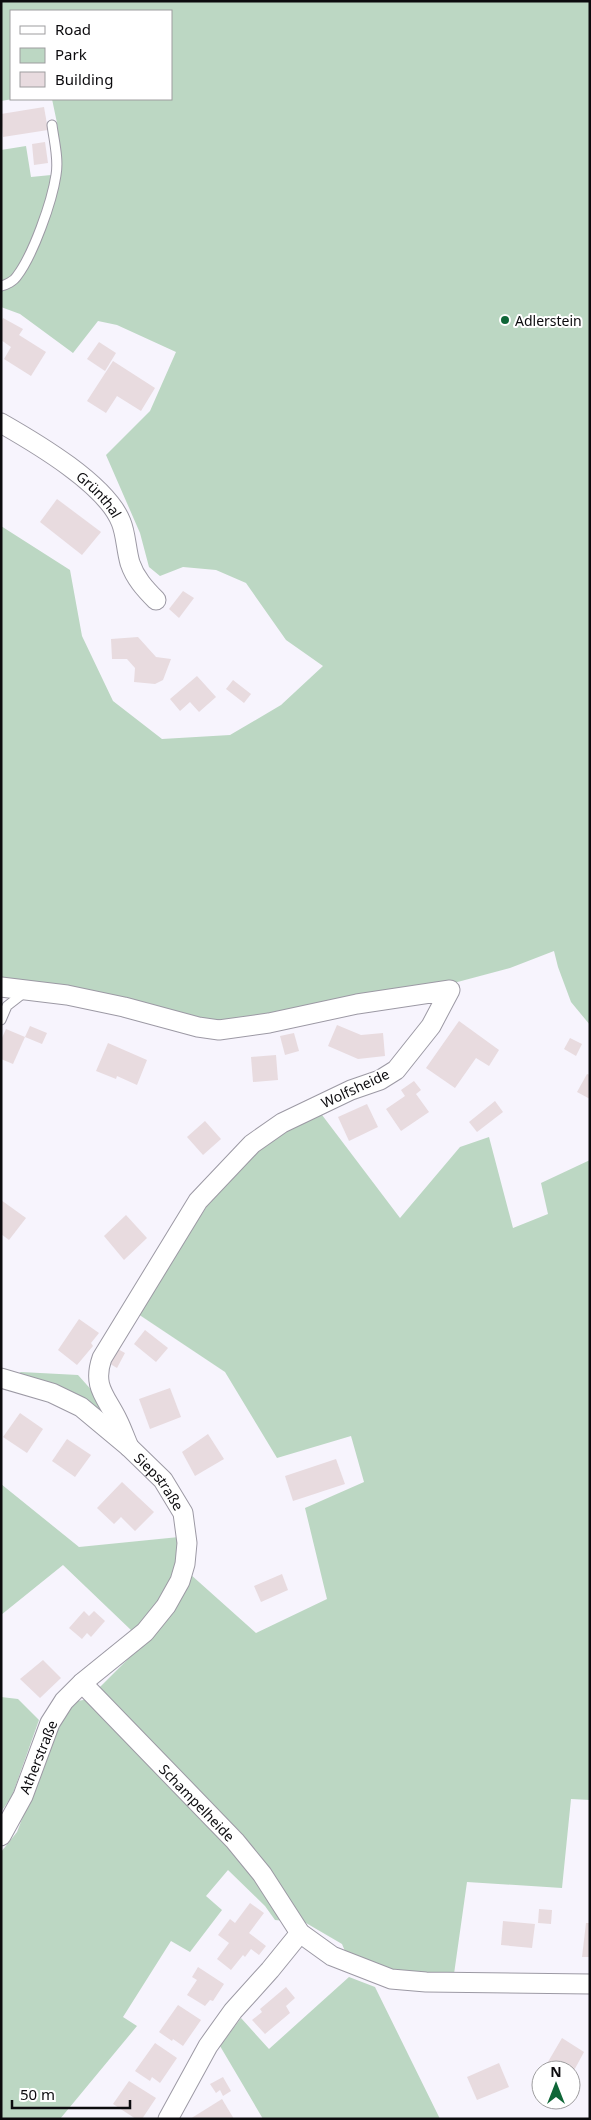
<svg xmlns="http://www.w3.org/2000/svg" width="591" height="2120" viewBox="0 0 591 2120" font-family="'Noto Sans',sans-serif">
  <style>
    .green { fill: #bcd7c3 }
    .building { fill: #e8dbdf }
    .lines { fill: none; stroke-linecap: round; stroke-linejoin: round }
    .service-casing { stroke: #9c99a4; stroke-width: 11 }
    .minor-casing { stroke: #9c99a4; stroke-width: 21 }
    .service { stroke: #fff; stroke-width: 9 }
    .minor { stroke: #fff; stroke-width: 19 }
    .poi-dot { fill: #0f6638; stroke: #fff; stroke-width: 2 }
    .labels { text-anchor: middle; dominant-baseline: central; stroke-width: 4; stroke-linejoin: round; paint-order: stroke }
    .poi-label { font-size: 14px; fill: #0c0b0e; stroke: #fff; text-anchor: start }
    .street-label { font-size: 14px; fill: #0c0b0e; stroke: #fff }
  </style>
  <rect width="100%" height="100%" fill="#f7f4fd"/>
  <g class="green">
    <polygon points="1,1 590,1 590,1025 571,1002 558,967 554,951 510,968 450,984 222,1023 1,979 1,526 70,570 82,636 113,701 162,739 230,735 281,705 323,666 286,640 246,583 216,570 183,567 160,576 149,567 140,533 106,455 150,411 176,352 117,325 98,321 73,353 20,314 1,307 1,290 12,284 1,281 1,150 26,146 31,177 61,174 57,123 52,99 171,99 171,11 11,11 11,99 13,99 1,101"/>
    <polygon points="319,1111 400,1218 460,1147 489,1137 513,1228 548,1214 541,1183 590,1160 590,1800 571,1799 562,1888 467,1882 454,1974 407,1976 347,1956 342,1944 306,1923 275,1920 265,1906 228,1870 206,1896 222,1910 190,1952 171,1941 123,2017 137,2026 60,2119 1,2119 1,1852 17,1832 59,1724 73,1702 83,1700 101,1686 143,1644 190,1574 256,1633 327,1599 305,1508 364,1482 351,1436 277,1458 225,1372 138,1314 207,1206 261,1148"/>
    <polygon points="21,1372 78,1375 95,1394 109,1422 15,1375"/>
    <polygon points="1,1484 79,1547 179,1537 173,1577 159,1606 132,1631 63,1565 1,1615"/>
    <polygon points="1,1697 18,1699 39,1720 12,1796 1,1812"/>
    <polygon points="349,1977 375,1987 440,2119 263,2119 220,2046 241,2018 269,2049"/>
  </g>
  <g class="building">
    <polygon points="44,107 48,130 3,137 1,114"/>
    <polygon points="45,142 48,163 34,165 32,144"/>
    <polygon points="3,318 23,329 19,335 46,352 31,376 4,359 11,347 1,340 1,322"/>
    <polygon points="99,342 116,353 105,371 87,359"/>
    <polygon points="113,361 155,388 141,411 117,396 106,413 87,401"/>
    <polygon points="57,499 101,532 82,555 40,522"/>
    <polygon points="183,591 194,598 179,618 169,609"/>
    <polygon points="138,637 156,657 171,659 163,680 155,684 134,682 135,668 127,659 112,659 111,639"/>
    <polygon points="197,676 216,697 199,712 190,702 180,711 170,699"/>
    <polygon points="233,680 251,694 244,703 226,689"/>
    <polygon points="459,1021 499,1050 489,1066 476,1058 455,1088 426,1068"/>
    <polygon points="337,1025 361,1035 383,1033 385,1056 358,1059 328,1046"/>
    <polygon points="30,1026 47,1033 42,1044 25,1037"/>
    <polygon points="6,1029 25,1037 13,1064 1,1059 1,1040"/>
    <polygon points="294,1033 299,1051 285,1055 280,1036"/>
    <polygon points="570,1038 582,1044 576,1056 564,1049"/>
    <polygon points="108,1043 147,1060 137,1085 117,1076 116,1079 96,1071"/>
    <polygon points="276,1055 278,1080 253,1082 251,1057"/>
    <polygon points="587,1074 590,1075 590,1099 577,1092"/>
    <polygon points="414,1081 421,1090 416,1094 429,1112 401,1131 386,1109 405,1096 401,1090"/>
    <polygon points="495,1101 503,1112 477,1132 469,1122"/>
    <polygon points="367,1104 378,1127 349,1141 338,1117"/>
    <polygon points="205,1121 221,1139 203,1155 187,1137"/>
    <polygon points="1,1200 26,1218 9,1240 1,1234"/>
    <polygon points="126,1215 147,1238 124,1260 104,1236"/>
    <polygon points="79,1319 99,1333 91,1343 93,1346 77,1365 58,1350"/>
    <polygon points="145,1330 168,1348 156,1362 134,1344"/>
    <polygon points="116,1348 125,1353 117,1368 107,1362"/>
    <polygon points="170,1388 181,1417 150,1429 139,1399"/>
    <polygon points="20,1413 43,1429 27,1453 3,1437"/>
    <polygon points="208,1434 224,1459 195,1476 182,1452"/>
    <polygon points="67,1439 91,1455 75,1477 52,1461"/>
    <polygon points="336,1459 345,1484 293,1501 285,1476"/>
    <polygon points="122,1482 154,1512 135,1531 121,1517 114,1524 97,1508"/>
    <polygon points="282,1574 288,1590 261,1602 254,1586"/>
    <polygon points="84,1611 89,1616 94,1611 105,1621 91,1637 87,1633 82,1639 69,1628"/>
    <polygon points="43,1660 61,1678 40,1698 20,1679"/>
    <polygon points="250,1903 264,1913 249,1933 266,1946 259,1955 251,1949 245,1957 243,1955 231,1970 217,1959 229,1943 218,1935 230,1919 235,1923"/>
    <polygon points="539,1909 552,1910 551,1924 538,1923"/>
    <polygon points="503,1921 535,1924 532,1948 501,1945"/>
    <polygon points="586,1923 590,1923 590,1957 582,1957"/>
    <polygon points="198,1967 224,1984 213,2001 210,2000 205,2006 187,1995 197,1980 192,1977"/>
    <polygon points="286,1987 295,1998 286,2006 290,2013 265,2034 252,2020 262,2012 260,2009"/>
    <polygon points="178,2005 201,2020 183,2046 173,2039 172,2041 159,2032"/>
    <polygon points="562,2038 584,2052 571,2076 571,2070 550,2070 545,2067"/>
    <polygon points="155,2043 177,2058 160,2083 152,2077 150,2081 135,2071"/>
    <polygon points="499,2063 509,2087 477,2100 467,2077"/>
    <polygon points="223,2077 231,2091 223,2096 220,2090 216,2093 210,2084"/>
    <polygon points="129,2081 156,2098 142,2119 136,2119 113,2104"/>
    <polygon points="222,2099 234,2119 190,2119"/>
  </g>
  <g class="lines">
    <defs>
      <g id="service">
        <path d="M1,286C6,285 14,281 17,276C33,255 52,202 56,175C59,159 54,141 52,125"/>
        <polyline points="1,1020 7,1006 25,992"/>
      </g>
      <g id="minor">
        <path id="s1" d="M1,423C36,443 106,484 121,522C126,534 126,549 130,563C135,578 145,589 156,600"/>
        <path d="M1,987L67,995L124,1007L198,1027L219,1030L269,1023L357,1004L450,990L431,1026L396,1070L380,1080L351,1090L282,1123L252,1144L198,1201L102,1358C92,1387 106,1396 118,1421C122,1429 125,1438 129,1447"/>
        <path id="s2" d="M1,1378L52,1393L81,1407L129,1447L163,1480L183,1513L187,1543L185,1564L180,1581L166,1606L145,1632L82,1683L64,1701L50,1723L23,1796L1,1836"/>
        <path id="s3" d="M82,1683L235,1841L262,1874L300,1933L332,1956L391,1979L426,1982L590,1984"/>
        <polyline points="168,2119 208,2046 233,2011 270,1970 300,1933"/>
      </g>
    </defs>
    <use href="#service" class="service-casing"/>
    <use href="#minor" class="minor-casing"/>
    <use href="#service" class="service"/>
    <use href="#minor" class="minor"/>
  </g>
  <circle class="poi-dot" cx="505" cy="320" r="5"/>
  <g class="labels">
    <g class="poi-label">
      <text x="515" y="320">Adlerstein</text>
    </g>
    <g class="street-label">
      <text stroke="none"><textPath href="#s1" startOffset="122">Grünthal</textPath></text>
      <text transform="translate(355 1088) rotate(-25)">Wolfsheide</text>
      <text stroke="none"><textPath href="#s2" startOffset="194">Siepstraße</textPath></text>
      <text transform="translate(38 1757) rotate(-68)">Atherstraße</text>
      <text stroke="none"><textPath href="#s3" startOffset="166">Schampelheide</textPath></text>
    </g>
  </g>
  <rect width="591" height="2120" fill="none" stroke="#0c0b0e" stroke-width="5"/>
  <rect x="10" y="10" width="162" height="90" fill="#ffffff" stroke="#9e9d9f"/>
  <rect x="20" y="26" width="25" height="8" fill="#ffffff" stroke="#9e9d9f"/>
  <text x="55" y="35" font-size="15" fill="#0c0b0e">Road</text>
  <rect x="20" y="48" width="25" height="15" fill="#bcd7c3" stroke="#9e9d9f"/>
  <text x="55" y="60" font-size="15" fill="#0c0b0e">Park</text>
  <rect x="20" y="72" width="25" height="15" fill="#e8dbdf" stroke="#9e9d9f"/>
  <text x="55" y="85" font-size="15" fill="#0c0b0e">Building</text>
  <g transform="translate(556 2085)"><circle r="24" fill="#ffffff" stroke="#9e9d9f"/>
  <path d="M0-4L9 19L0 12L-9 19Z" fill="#0f6638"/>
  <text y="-8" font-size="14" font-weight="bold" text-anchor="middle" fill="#0c0b0e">N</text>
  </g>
  <path d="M12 2100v8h118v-8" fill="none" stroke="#0c0b0e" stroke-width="2.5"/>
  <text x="20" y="2100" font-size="15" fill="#0c0b0e" stroke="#ffffff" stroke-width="4" paint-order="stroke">50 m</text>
</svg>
